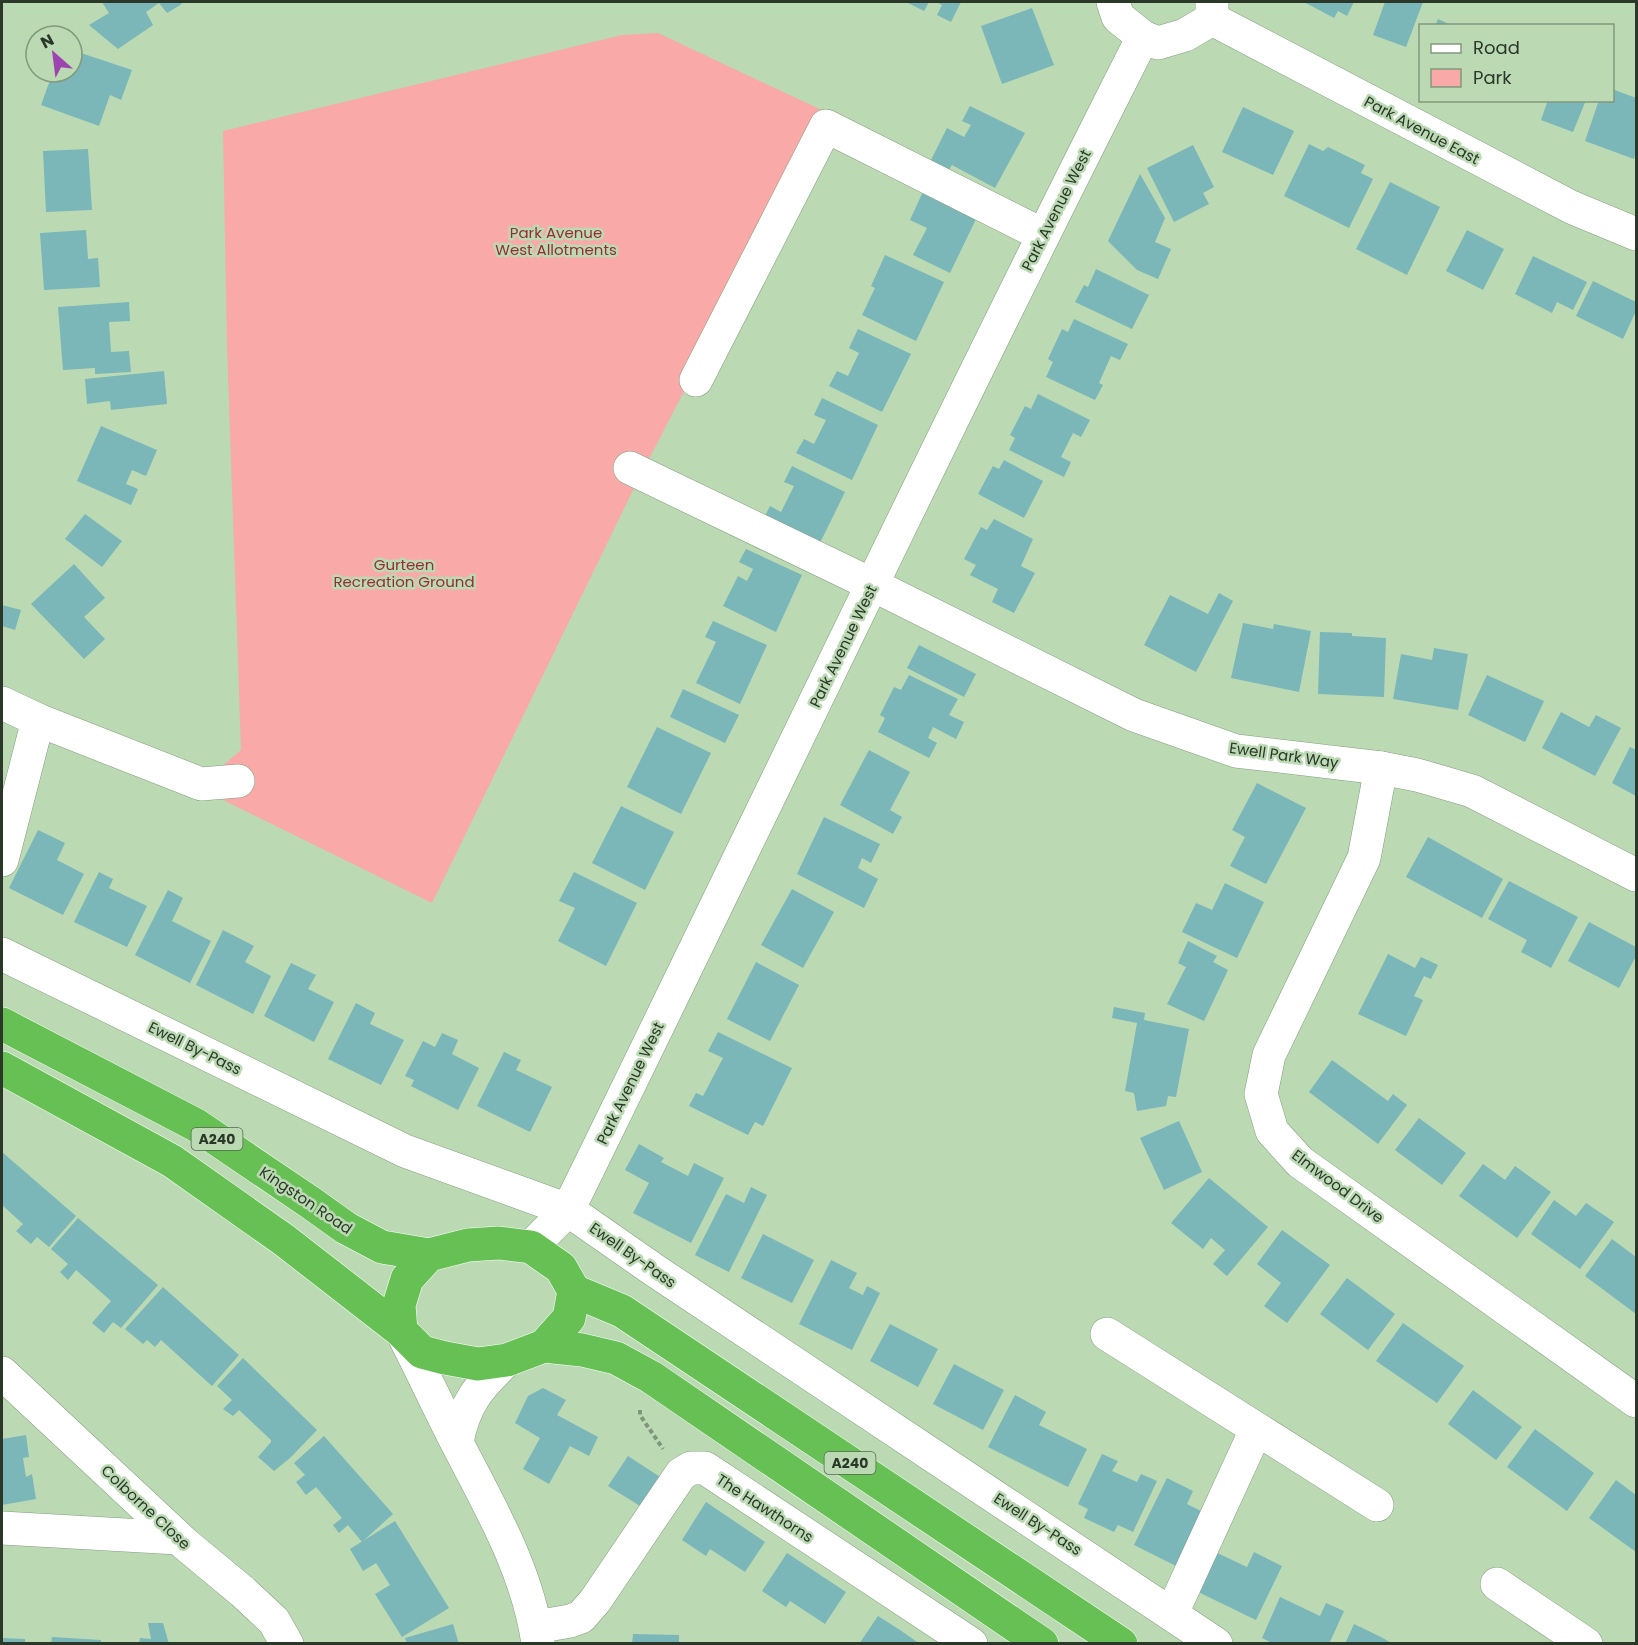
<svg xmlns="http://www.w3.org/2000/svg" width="1638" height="1645" viewBox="0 0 1638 1645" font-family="Poppins,sans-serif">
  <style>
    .green { fill: #f8a9a8 }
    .building { fill: #7bb6b9 }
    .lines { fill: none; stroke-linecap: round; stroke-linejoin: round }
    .minor-casing { stroke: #819f7b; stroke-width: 34 }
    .highway-casing { stroke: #fff; stroke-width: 34 }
    .path { stroke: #7f967a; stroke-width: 4; stroke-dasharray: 4.5 3; stroke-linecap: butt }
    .minor { stroke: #fff; stroke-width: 33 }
    .highway { stroke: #67c054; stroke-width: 33 }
    .labels { text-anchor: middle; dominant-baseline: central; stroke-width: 5; stroke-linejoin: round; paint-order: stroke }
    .shield { fill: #bbdab4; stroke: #566852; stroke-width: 1.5 }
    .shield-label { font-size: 14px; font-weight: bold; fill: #2b3728 }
    .street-label { font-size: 15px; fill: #2b3728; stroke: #bbdab4 }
    .park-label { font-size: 15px; fill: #972c35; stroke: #bbdab4 }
  </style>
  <rect width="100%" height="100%" fill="#bbdab4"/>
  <polygon class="green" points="658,33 828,113 636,484 432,903 199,788 201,784 241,750 227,346 223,131 622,35"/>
  <g class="building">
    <polygon points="102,2 180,2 182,4 167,13 159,3 146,12 153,25 118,49 89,25 109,13"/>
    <polygon points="909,2 929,2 924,11 908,3"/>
    <polygon points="936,2 961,2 951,22 937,15 942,5"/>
    <polygon points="1304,2 1354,2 1347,16 1338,11 1334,18"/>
    <polygon points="1385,2 1423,2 1406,47 1373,35"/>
    <polygon points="1032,8 1054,65 1002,84 981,26"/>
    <polygon points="1438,19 1453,26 1435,26"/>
    <polygon points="72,50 132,70 121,100 110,95 99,126 41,105 53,72 72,72"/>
    <polygon points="1612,89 1636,98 1636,151 1634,159 1585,141 1599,100 1612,100"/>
    <polygon points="1548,100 1586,100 1573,132 1541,120"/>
    <polygon points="970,106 1025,133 995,188 952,165 948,171 930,162 947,128 964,137 971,125 962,121"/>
    <polygon points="1243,107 1294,131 1273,175 1222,152"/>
    <polygon points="1309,144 1323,151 1328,147 1365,165 1361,173 1373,179 1349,228 1284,196"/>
    <polygon points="1193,145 1214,187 1203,193 1209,204 1174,222 1147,168"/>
    <polygon points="88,149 92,210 46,212 43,151"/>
    <polygon points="1140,174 1165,218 1155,242 1171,249 1158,279 1137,270 1108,241"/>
    <polygon points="1390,182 1440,207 1407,275 1356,249"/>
    <polygon points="927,183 978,215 950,273 913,255 927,228 910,220"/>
    <polygon points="86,230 88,259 98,258 100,287 44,290 40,233"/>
    <polygon points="1467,230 1504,249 1483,290 1446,271"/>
    <polygon points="885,255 944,282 916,341 862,315 875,288 871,286"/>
    <polygon points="1533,256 1587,282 1573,310 1557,302 1552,313 1515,294"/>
    <polygon points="1096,269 1149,295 1132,329 1075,302 1084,285 1088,287"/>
    <polygon points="1593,281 1636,302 1636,311 1623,339 1576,316"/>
    <polygon points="129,302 130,321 109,322 111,352 129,351 131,372 95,374 95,368 63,370 58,307"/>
    <polygon points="1074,319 1128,344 1120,360 1111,356 1099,383 1103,385 1095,400 1046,377 1053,362 1048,359 1062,329 1068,332"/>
    <polygon points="858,329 911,354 882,412 829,386 837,371 848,376 859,353 849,348"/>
    <polygon points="164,371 167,404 111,410 110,401 87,404 85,379"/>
    <polygon points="1038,394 1090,420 1081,437 1073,433 1061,457 1071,462 1064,477 1009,450 1015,438 1010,435 1025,406 1031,409"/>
    <polygon points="822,398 878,425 852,480 796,453 804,439 814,444 826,420 814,415"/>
    <polygon points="101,426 157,450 146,476 132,470 126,484 138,489 131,505 77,481"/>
    <polygon points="1004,460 1043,481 1024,518 978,494 993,466 999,469"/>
    <polygon points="792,466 845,492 818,547 763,520 770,506 781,512 794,486 784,482"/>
    <polygon points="85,514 122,541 102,567 65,539"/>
    <polygon points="994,519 1033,539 1021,566 1035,573 1014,613 992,602 998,589 970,575 976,565 964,559 981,527 987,530"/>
    <polygon points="746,549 802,575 776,632 723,606 738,576 747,581 753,569 739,562"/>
    <polygon points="74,564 105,598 84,617 105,639 84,659 31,604"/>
    <polygon points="1219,593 1233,601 1196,672 1144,645 1170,595 1208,614"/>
    <polygon points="2,605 21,610 15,630 2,626"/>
    <polygon points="713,621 767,645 740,704 696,683 716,642 705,637"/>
    <polygon points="1243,623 1273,629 1274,624 1311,631 1299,692 1231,678"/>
    <polygon points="1320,632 1352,633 1352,636 1386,638 1384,697 1318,694"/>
    <polygon points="919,645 976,674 964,697 907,668"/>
    <polygon points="1434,648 1468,654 1458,710 1393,699 1401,654 1432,660"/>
    <polygon points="909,675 958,699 949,715 964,722 956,739 933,727 928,738 937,743 929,758 878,732 885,718 880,715 894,687 901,690"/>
    <polygon points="1487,675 1544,701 1525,742 1468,715"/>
    <polygon points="683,689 739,715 725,743 670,717"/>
    <polygon points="1561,712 1589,727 1596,715 1621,728 1595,776 1542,748"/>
    <polygon points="657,727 711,753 681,814 627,787"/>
    <polygon points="1630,747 1636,750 1636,796 1612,783"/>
    <polygon points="869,750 910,772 890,810 902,817 893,834 840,805"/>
    <polygon points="1257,783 1306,808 1266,884 1230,866 1245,837 1232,830"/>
    <polygon points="621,806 674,832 645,890 592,863"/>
    <polygon points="824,817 880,844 871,863 862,858 858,868 878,879 864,908 797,874"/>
    <polygon points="38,830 65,843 57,860 84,874 63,915 9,888"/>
    <polygon points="1428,837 1503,879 1482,918 1406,877"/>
    <polygon points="99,872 113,879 109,888 147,906 127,947 74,922"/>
    <polygon points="574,872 637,903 606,966 558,941 575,908 559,901"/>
    <polygon points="1509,881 1578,917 1551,968 1521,952 1527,940 1488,919"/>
    <polygon points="1225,883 1264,902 1237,958 1182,932 1196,903 1212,910"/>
    <polygon points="792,889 834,912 803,968 761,945"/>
    <polygon points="168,890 183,898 172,921 211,941 190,983 135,955"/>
    <polygon points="1589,922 1636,947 1636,956 1619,988 1568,961"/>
    <polygon points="223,930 254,946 245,962 271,976 253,1014 196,985"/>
    <polygon points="1188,941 1217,956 1213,962 1228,970 1204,1021 1167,1004 1186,967 1178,963"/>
    <polygon points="1388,954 1415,968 1421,957 1438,965 1431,979 1424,976 1414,996 1423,1000 1406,1036 1358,1014"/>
    <polygon points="756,962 799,985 770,1041 727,1019"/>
    <polygon points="291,963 316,975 308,989 334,1002 314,1042 264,1016"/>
    <polygon points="356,1003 375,1013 370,1024 404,1040 381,1085 328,1059"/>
    <polygon points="1114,1007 1145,1013 1144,1020 1189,1029 1176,1097 1168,1096 1166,1106 1137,1111 1134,1093 1125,1091 1137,1023 1112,1018"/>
    <polygon points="718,1032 792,1068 763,1126 755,1122 748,1135 689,1106 696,1093 703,1096 723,1058 708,1051"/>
    <polygon points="442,1033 458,1040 452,1054 479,1068 458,1110 411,1086 414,1080 405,1076 423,1041 435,1047"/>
    <polygon points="504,1052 521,1060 516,1070 552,1087 530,1132 477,1106"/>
    <polygon points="1332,1060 1388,1101 1393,1094 1407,1105 1378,1144 1309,1092"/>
    <polygon points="1419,1118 1466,1153 1442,1185 1395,1150"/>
    <polygon points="1179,1121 1202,1172 1164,1190 1140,1138"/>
    <polygon points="639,1144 664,1158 661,1162 688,1176 694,1163 724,1178 691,1243 633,1213 649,1183 625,1170"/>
    <polygon points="2,1152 76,1216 49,1247 37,1237 31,1244 16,1231 23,1224 2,1205"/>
    <polygon points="1483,1164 1505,1180 1515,1166 1551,1192 1517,1238 1459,1196"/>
    <polygon points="1209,1178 1268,1227 1227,1276 1213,1264 1225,1250 1211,1238 1203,1249 1171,1223"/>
    <polygon points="751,1187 767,1195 729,1272 695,1255 726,1194 744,1203"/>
    <polygon points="1554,1200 1576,1216 1586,1203 1614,1222 1580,1269 1531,1234"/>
    <polygon points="78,1218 158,1285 121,1328 113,1322 104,1333 92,1323 111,1301 76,1270 68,1280 60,1272 68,1264 51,1249"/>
    <polygon points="1282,1230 1330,1265 1287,1323 1264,1306 1281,1283 1257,1264"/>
    <polygon points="763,1234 814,1260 792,1303 741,1278"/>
    <polygon points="1612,1239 1636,1257 1636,1314 1585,1276"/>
    <polygon points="831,1260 857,1273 849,1288 863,1295 867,1286 880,1293 852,1350 799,1324"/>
    <polygon points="1347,1278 1395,1314 1368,1350 1320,1314"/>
    <polygon points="163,1287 239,1355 212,1386 161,1340 155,1347 147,1340 143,1344 125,1329"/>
    <polygon points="1403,1323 1464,1366 1437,1403 1376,1361"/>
    <polygon points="890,1324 938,1349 918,1387 870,1361"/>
    <polygon points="243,1358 317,1430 290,1458 274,1471 258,1457 271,1442 271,1440 239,1410 233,1416 223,1409 232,1400 217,1386"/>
    <polygon points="954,1364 1004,1390 983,1430 933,1404"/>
    <polygon points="543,1388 566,1400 557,1415 598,1437 589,1456 570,1446 549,1484 523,1469 540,1438 515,1423 528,1396"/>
    <polygon points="1473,1390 1522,1427 1496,1460 1448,1424"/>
    <polygon points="1015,1395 1046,1412 1039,1425 1087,1449 1068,1487 988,1447"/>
    <polygon points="1535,1429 1594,1473 1567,1511 1507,1467"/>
    <polygon points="26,1435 29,1457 23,1458 26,1477 32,1474 36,1499 2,1505 2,1439"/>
    <polygon points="324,1436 393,1514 362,1542 348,1525 339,1533 333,1525 342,1518 316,1487 306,1495 296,1482 305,1475 294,1463"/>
    <polygon points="1102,1454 1118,1461 1112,1471 1137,1482 1141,1474 1157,1481 1133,1532 1118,1525 1114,1532 1084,1518 1088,1509 1078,1504"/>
    <polygon points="628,1456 660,1477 640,1506 608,1486"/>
    <polygon points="1167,1478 1193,1491 1187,1504 1213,1517 1186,1571 1134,1545"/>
    <polygon points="1616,1480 1636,1495 1636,1552 1589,1518"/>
    <polygon points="706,1502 765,1542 745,1572 710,1549 706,1556 682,1540"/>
    <polygon points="395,1521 449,1608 402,1637 375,1594 390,1585 376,1563 363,1571 350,1549"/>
    <polygon points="1213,1551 1247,1567 1254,1552 1282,1566 1256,1620 1194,1590"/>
    <polygon points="787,1553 846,1592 825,1624 790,1601 786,1607 762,1591"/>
    <polygon points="1280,1597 1320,1616 1326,1603 1344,1611 1329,1644 1274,1644 1262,1638"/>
    <polygon points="878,1616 900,1630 920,1644 859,1644"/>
    <polygon points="148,1623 163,1623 169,1644 139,1644 140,1638 151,1639"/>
    <polygon points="453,1624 459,1644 407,1644 405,1638"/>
    <polygon points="1354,1624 1381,1637 1393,1644 1345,1644"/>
    <polygon points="633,1634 679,1635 679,1644 632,1644"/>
    <polygon points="52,1637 101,1640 101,1644 51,1644"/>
    <polygon points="2,1638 25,1639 25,1644 2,1644"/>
  </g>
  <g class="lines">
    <defs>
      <g id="minor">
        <polyline points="1113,2 1118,17 1143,37 1158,43 1185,35 1212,19 1212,2"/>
        <polyline points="1212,19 1571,207 1636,234"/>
        <polyline points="696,380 826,126 1043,235"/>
        <polyline points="630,468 873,585 1134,715 1236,751 1381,768 1417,775 1472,791 1636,875"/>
        <polyline points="2,703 38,720"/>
        <polyline points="1381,768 1364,858 1269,1055 1261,1094 1272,1131 1300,1162 1636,1401"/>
        <polyline points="2,860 38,720 201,784 238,781"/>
        <polyline points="2,954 405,1151 568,1210 657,1272 1216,1644"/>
        <path d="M531,1247L568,1210C760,819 946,425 1143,37"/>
        <polyline points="1107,1334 1377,1505"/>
        <path d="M404,1336C422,1371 439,1408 457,1443C490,1507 528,1571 538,1644"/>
        <polyline points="2,1373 184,1543 243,1592 274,1621 287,1644"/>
        <path d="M457,1442C464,1404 479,1386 507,1360"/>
        <polyline points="2,1528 178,1538"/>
        <polyline points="1497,1584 1586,1644"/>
        <polyline points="1172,1613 1256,1430"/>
        <polyline points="536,1627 570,1621 581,1617 595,1601 681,1474 691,1468 705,1468 971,1644"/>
      </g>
      <g id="highway">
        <polyline points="2,1024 196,1125 311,1203 346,1228 382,1247 429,1255"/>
        <polyline points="2,1068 172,1161 284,1240 401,1331"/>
        <polygon points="499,1243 531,1247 561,1268 574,1291 569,1318 544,1346 507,1360 478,1364 445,1358 422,1352 401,1331 399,1305 407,1279 429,1255 468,1245"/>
        <polyline points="574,1291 622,1311 1121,1644"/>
        <polyline points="544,1346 582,1350 616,1358 651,1377 1042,1644"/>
      </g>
    </defs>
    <use href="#minor" class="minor-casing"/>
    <use href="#highway" class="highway-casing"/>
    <polyline class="path" points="640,1410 640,1415 663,1449"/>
    <use href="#minor" class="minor"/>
    <use href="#highway" class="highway"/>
  </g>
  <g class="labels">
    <g class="shield">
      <rect x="191.5" y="1128" width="51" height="22" rx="4.5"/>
      <rect x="824.5" y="1452" width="51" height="22" rx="4.5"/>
    </g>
    <g class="shield-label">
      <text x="217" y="1139">A240</text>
      <text x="850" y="1463">A240</text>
    </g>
    <g class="street-label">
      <text transform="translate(1422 130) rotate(28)">Park Avenue East</text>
      <text transform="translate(1056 210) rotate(-63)">Park Avenue West</text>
      <text transform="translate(843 646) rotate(-64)">Park Avenue West</text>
      <text transform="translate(1284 755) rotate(8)">Ewell Park Way</text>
      <text transform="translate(195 1048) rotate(26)">Ewell By-Pass</text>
      <text transform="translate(630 1083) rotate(-64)">Park Avenue West</text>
      <text transform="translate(1338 1186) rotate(37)">Elmwood Drive</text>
      <text transform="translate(306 1200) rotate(34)">Kingston Road</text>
      <text transform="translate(633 1255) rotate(35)">Ewell By-Pass</text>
      <text transform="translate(146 1507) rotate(43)">Colborne Close</text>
      <text transform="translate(765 1508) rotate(33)">The Hawthorns</text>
      <text transform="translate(1038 1524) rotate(33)">Ewell By-Pass</text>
    </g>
    <g class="park-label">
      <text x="556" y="232">Park Avenue<tspan x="556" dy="17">West Allotments</tspan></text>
      <text x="404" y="564">Gurteen<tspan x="404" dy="17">Recreation Ground</tspan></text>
    </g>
  </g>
  <rect width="1638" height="1645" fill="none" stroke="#2b3728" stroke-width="6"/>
  <rect x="1419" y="24" width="195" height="78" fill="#bbdab4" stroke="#81997c" stroke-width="1.5"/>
  <rect x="1431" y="44" width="30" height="9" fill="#ffffff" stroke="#81997c" stroke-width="1.5"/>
  <text x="1473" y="54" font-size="18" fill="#2b3728">Road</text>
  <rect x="1431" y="69" width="30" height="18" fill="#f8a9a8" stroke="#81997c" stroke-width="1.5"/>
  <text x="1473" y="84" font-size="18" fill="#2b3728">Park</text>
  <g transform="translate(54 54) rotate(332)"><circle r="28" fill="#bbdab4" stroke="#81997c" stroke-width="1.5"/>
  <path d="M0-4.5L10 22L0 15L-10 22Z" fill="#9d44b0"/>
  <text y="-9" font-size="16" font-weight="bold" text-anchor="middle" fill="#2b3728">N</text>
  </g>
</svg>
